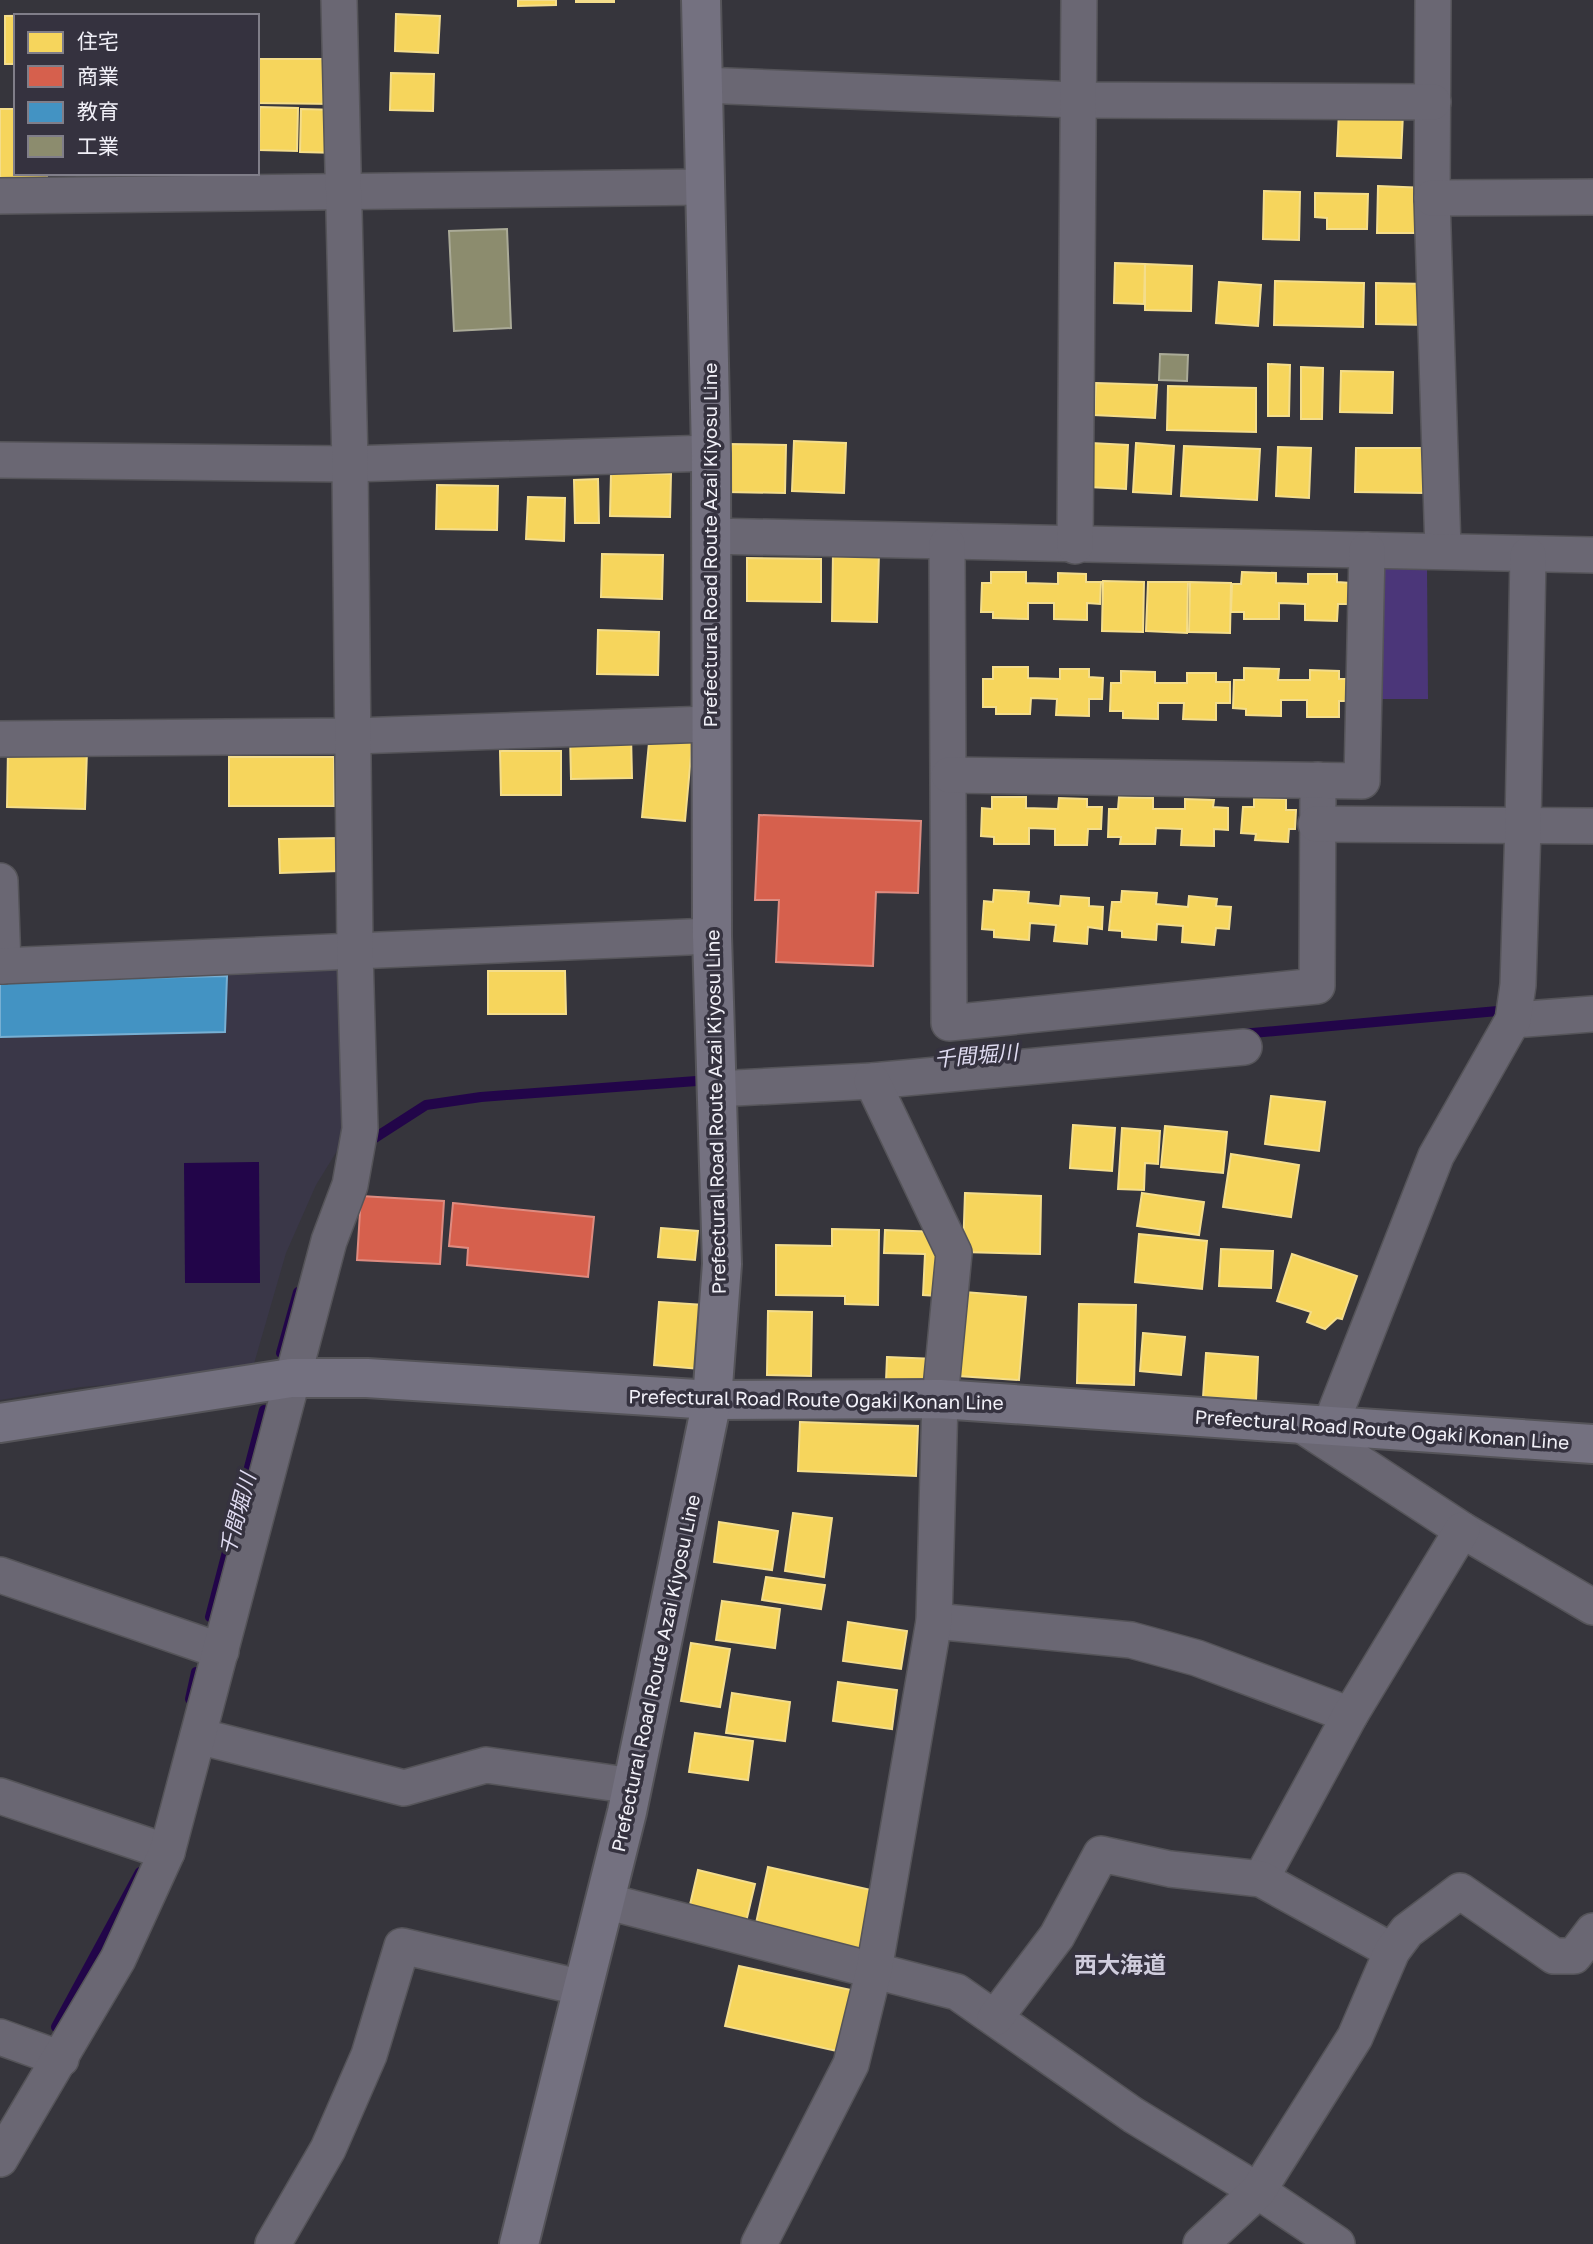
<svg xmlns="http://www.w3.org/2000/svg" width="1593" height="2244" viewBox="0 0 1593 2244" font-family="'Golos Text','Noto Sans JP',sans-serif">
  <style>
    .built { fill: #3a3748 }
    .green { fill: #4b3679 }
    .water { fill: #220549 }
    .homes { fill: #f6d55c; stroke: #f4dd8b; stroke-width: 2 }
    .shops { fill: #d6604d; stroke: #de8b80; stroke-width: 2 }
    .schools { fill: #4393c3; stroke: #77afd3; stroke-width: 2 }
    .industry { fill: #8c8c6e; stroke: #aaaa97; stroke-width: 2 }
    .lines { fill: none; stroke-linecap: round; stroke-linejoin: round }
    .stream { stroke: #220549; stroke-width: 10 }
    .minor-casing { stroke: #555459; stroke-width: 38 }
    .major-casing { stroke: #555459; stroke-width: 42 }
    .minor { stroke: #6a6773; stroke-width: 35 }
    .major { stroke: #747180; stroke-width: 38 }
    .labels { text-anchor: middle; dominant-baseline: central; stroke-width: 7; stroke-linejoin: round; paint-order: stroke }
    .street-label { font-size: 19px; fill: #f1f0f8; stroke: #35323f }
    .water-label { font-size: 21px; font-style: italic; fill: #e0dcf2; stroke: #35323f }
    .quarter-label { font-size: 23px; font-weight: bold; fill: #cfccdc; stroke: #35323f }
  </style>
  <rect width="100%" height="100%" fill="#36353c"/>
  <polygon class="built" points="348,960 353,1125 316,1185 286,1253 251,1374 81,1387 0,1400 0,975"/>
  <polygon class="green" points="1427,567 1428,699 1381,699 1380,568"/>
  <polygon class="water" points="259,1162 260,1283 185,1283 184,1163"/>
  <g class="homes">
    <polygon points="518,0 556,0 556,5 518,6"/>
    <rect x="576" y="0" width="38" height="2"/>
    <polygon points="396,14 440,16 438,53 395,51"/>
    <polygon points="78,15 16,16 16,64 5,64 5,16"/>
    <polygon points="257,59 335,59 334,104 257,103"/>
    <polygon points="391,73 434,74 433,111 390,110"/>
    <polygon points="260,107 298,108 297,151 259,150"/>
    <polygon points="0,109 16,109 16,173 47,173 47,182 0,182"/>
    <polygon points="301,109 339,110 338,153 300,152"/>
    <polygon points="1339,110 1403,113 1401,158 1337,156"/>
    <rect x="82" y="173" width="27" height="9"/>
    <polygon points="1378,186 1427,188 1423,233 1377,233"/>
    <polygon points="1264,191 1300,192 1299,240 1263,239"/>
    <polygon points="1315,193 1368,194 1367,229 1327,229 1327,218 1315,217"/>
    <polygon points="1115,263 1145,264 1144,304 1114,303"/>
    <polygon points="1145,264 1192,266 1191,311 1145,310"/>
    <polygon points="1275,281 1364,283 1363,327 1274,325"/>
    <polygon points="1219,282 1261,285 1258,326 1216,323"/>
    <polygon points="1376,283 1428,284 1427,325 1376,324"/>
    <polygon points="1268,364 1290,365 1289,416 1268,416"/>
    <polygon points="1301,367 1323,368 1322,419 1301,419"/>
    <polygon points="1341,371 1393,372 1392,413 1340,412"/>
    <polygon points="1096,383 1157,385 1155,418 1094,415"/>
    <polygon points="1168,386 1256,388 1256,432 1167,430"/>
    <polygon points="794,441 846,443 844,493 792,491"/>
    <polygon points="1091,443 1128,445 1126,489 1089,487"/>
    <polygon points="1136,443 1174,446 1171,494 1133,492"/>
    <polygon points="728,444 786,445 785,493 727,492"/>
    <polygon points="1184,446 1260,449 1257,500 1181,496"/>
    <polygon points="1278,447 1311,448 1309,498 1276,496"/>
    <polygon points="1356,448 1426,448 1425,493 1355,492"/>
    <polygon points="611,473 671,474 670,517 610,516"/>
    <polygon points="598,479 599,523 575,523 574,480"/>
    <polygon points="437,485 498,486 497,530 436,529"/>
    <polygon points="528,497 565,498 564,541 526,539"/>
    <polygon points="833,553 879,553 877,622 832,621"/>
    <polygon points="602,554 663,555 662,599 601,597"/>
    <polygon points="747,558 821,559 821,602 747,601"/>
    <polygon points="991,572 1026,572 1026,583 1058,584 1058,573 1086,574 1086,582 1101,582 1100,604 1087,603 1087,620 1054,619 1054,603 1028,603 1028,619 993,618 993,612 981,612 982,583 991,583"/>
    <polygon points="1242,572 1276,573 1276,583 1308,584 1308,574 1337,574 1337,582 1351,583 1350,604 1338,604 1337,621 1305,620 1305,604 1279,603 1279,619 1244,619 1244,612 1231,612 1232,584 1241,584"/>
    <polygon points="1103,581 1144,582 1143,632 1102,631"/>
    <polygon points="1148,582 1188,582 1187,633 1146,631"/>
    <polygon points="1190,582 1231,583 1230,633 1189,632"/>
    <polygon points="598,630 659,632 658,675 597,674"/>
    <polygon points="993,667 1028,667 1028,678 1060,679 1060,669 1089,669 1089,677 1103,678 1102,699 1089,699 1089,716 1056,715 1057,699 1031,698 1030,714 996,714 996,707 983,707 983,679 993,679"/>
    <polygon points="1244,668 1279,669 1278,680 1310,680 1310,670 1339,671 1339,679 1353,679 1353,701 1339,701 1339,717 1307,717 1307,700 1281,700 1281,716 1246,715 1246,709 1233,708 1234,680 1244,680"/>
    <polygon points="1121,671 1155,672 1155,683 1187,683 1187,673 1216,673 1216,682 1230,682 1230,703 1216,703 1216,720 1183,719 1184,703 1158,703 1158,719 1123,718 1123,711 1110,711 1111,683 1121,683"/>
    <polygon points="650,732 693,734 685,821 642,817"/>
    <polygon points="631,734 632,778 571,779 570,735"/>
    <polygon points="8,749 87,751 85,809 7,807"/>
    <polygon points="500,751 561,751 561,795 501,795"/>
    <rect x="229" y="757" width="105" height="49"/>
    <polygon points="992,797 1026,797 1026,808 1058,809 1059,798 1087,799 1087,807 1102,807 1101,829 1088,829 1087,845 1055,845 1055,829 1029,828 1029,844 994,844 994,837 981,836 982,808 992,809"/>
    <polygon points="1119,797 1153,798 1153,809 1185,809 1185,799 1214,800 1213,807 1228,808 1228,830 1214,829 1214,846 1181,845 1182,829 1156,828 1155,844 1120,844 1121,837 1108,837 1109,809 1118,809"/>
    <polygon points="1254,798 1286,799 1286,810 1296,810 1295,829 1289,829 1288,842 1255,840 1256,834 1241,833 1243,807 1254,807"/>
    <polygon points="339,838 339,871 280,873 279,839"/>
    <polygon points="994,890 1029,892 1028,903 1060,906 1061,896 1089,898 1089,906 1103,907 1102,929 1088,927 1087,944 1054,941 1056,925 1030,923 1029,940 994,937 994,930 982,929 984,901 993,902"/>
    <polygon points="1122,891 1157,893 1156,904 1188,907 1189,896 1217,899 1216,906 1231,907 1229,929 1216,928 1214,945 1182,942 1183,926 1157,924 1156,940 1122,937 1122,931 1109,930 1112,902 1121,902"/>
    <polygon points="488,971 565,971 566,1014 488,1014"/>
    <polygon points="1271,1096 1325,1102 1319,1151 1265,1144"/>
    <polygon points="1073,1125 1115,1128 1112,1171 1070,1168"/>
    <polygon points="1165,1126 1227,1132 1223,1173 1161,1167"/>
    <polygon points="1122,1128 1160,1131 1158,1164 1145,1163 1144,1190 1118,1189"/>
    <polygon points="1231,1154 1299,1165 1291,1217 1223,1207"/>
    <polygon points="965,1193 1041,1196 1040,1254 963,1252"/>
    <polygon points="1142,1193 1204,1202 1199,1235 1137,1226"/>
    <polygon points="661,1228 698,1231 695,1260 658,1257"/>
    <polygon points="832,1229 879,1230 878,1305 845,1304 845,1296 776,1295 776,1245 832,1246"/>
    <polygon points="885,1230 940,1232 938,1296 923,1295 925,1254 884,1253"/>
    <polygon points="1139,1234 1207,1241 1202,1289 1135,1282"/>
    <polygon points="1221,1249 1273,1251 1271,1288 1219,1286"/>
    <polygon points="1292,1254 1357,1276 1342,1319 1337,1318 1325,1329 1307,1322 1311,1312 1277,1301"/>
    <polygon points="964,1292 1026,1297 1019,1380 958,1376"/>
    <polygon points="659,1302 704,1305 700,1369 654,1365"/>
    <polygon points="1079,1304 1136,1305 1134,1385 1077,1383"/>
    <polygon points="768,1311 812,1312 811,1376 767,1375"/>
    <polygon points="1143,1333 1185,1337 1181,1375 1140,1371"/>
    <polygon points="1206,1353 1258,1357 1256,1400 1203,1397"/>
    <polygon points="887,1357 936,1359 935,1383 886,1381"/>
    <polygon points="800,1422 918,1426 916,1476 798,1471"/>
    <polygon points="793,1513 832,1518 824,1577 785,1571"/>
    <polygon points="719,1522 778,1531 772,1570 714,1562"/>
    <polygon points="766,1577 825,1585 821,1609 762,1600"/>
    <polygon points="722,1601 780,1609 775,1648 716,1640"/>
    <polygon points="848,1622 907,1631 901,1669 843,1661"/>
    <polygon points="691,1643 730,1649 720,1707 681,1701"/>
    <polygon points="838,1682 897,1690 892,1729 833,1721"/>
    <polygon points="732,1693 790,1702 785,1741 726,1733"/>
    <polygon points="695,1733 753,1741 748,1780 689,1772"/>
    <polygon points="768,1867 880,1892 867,1953 755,1928"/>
    <polygon points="698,1870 755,1884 746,1922 689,1909"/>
    <polygon points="739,1966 851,1990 837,2051 725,2026"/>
  </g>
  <g class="shops">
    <polygon points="759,815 921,821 918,893 876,892 873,966 776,962 779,900 755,900"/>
    <polygon points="361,1196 444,1201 440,1264 357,1260"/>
    <polygon points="453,1203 594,1217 588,1277 467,1265 468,1248 449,1246"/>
  </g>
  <polygon class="schools" points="227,976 225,1032 0,1037 0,981"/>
  <g class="industry">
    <polygon points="507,229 511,328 454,331 449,231"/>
    <polygon points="1160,354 1188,355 1187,381 1159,380"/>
  </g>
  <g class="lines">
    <g class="stream">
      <polyline points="1241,1034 1509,1010"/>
      <polyline points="370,1141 426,1105 481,1097 710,1080"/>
      <polyline points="281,1353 298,1292"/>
      <polyline points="210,1617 264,1410"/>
      <polyline points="190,1699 196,1672"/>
      <polyline points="56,2027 140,1872"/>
    </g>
    <defs>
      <g id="minor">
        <polyline points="1433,0 1432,198 1443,550"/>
        <polyline points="702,85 1077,100 1433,102"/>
        <polyline points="0,196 703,187"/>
        <polyline points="1432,198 1593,197"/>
        <polyline points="0,460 350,464 711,453"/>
        <polyline points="711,536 1593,555"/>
        <polyline points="947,544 949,1023 1317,986 1318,780"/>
        <polyline points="1075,546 1079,0"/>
        <polyline points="0,739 354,736 710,724"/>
        <polyline points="949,775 1362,781 1367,550"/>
        <polyline points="1316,824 1593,826"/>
        <polyline points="0,881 3,966"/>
        <polyline points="0,966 712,936"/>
        <polyline points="1513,1020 1593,1014"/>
        <polyline points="716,1089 872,1081 1244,1047"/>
        <polyline points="1300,1424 1462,1530 1593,1607"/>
        <polyline points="1330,1426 1436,1156 1513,1020 1518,985 1523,826 1528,555"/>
        <polyline points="0,1575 221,1651"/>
        <polyline points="934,1621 1131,1640 1197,1658 1350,1715"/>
        <polyline points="198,1736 404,1788 486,1765 633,1786"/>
        <polyline points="0,1796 167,1852"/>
        <polyline points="1261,1879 1350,1715 1462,1530"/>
        <polyline points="605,1901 957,1992 1133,2115 1258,2191 1337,2244"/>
        <polyline points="995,2018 1057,1936 1101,1854 1170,1869 1261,1879 1392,1951"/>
        <polyline points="0,2037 61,2059"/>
        <polyline points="0,2159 118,1959 167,1852 329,1241 350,1185 360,1129 355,953 350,464 339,0"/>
        <polyline points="273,2244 328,2149 369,2055 402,1946 583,1988"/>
        <polyline points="759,2244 851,2064 874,1970 934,1621 940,1399 954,1253 872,1081"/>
        <polyline points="1201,2244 1258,2191 1355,2037 1392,1951 1407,1931 1460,1891 1554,1956 1574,1956 1593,1931"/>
      </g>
      <g id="major">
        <polyline points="0,1423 291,1378 367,1378 712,1400 940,1399 1593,1444"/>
        <polyline points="519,2244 627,1812 712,1400 722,1264 712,936 711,453 701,0"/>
      </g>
    </defs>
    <use href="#minor" class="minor-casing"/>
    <use href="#major" class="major-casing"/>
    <use href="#minor" class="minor"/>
    <use href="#major" class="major"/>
  </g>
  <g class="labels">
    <g class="street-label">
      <text transform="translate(709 545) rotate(-90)">Prefectural Road Route Azai Kiyosu Line</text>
      <text transform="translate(715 1112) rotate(-91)">Prefectural Road Route Azai Kiyosu Line</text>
      <text transform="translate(816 1399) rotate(1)">Prefectural Road Route Ogaki Konan Line</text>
      <text transform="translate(1382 1429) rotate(4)">Prefectural Road Route Ogaki Konan Line</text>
      <text transform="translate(655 1673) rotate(-78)">Prefectural Road Route Azai Kiyosu Line</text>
    </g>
    <g class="water-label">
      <text transform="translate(976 1055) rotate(-5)">千間堀川</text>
      <text transform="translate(237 1514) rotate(-75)">千間堀川</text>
    </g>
    <g class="quarter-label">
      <text x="1120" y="1964">西大海道</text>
    </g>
  </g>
  <rect x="14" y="14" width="245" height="161" fill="#35323f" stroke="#807e89" stroke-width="2"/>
  <rect x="28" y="32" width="35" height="21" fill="#f6d55c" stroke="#807e89" stroke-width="2"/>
  <text x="77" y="49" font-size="21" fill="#f1f0f8">住宅</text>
  <rect x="28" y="66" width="35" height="21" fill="#d6604d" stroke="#807e89" stroke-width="2"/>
  <text x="77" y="84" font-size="21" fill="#f1f0f8">商業</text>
  <rect x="28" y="102" width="35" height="21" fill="#4393c3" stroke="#807e89" stroke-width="2"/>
  <text x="77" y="119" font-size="21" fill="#f1f0f8">教育</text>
  <rect x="28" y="136" width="35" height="21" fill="#8c8c6e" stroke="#807e89" stroke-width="2"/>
  <text x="77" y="154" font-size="21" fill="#f1f0f8">工業</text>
</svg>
